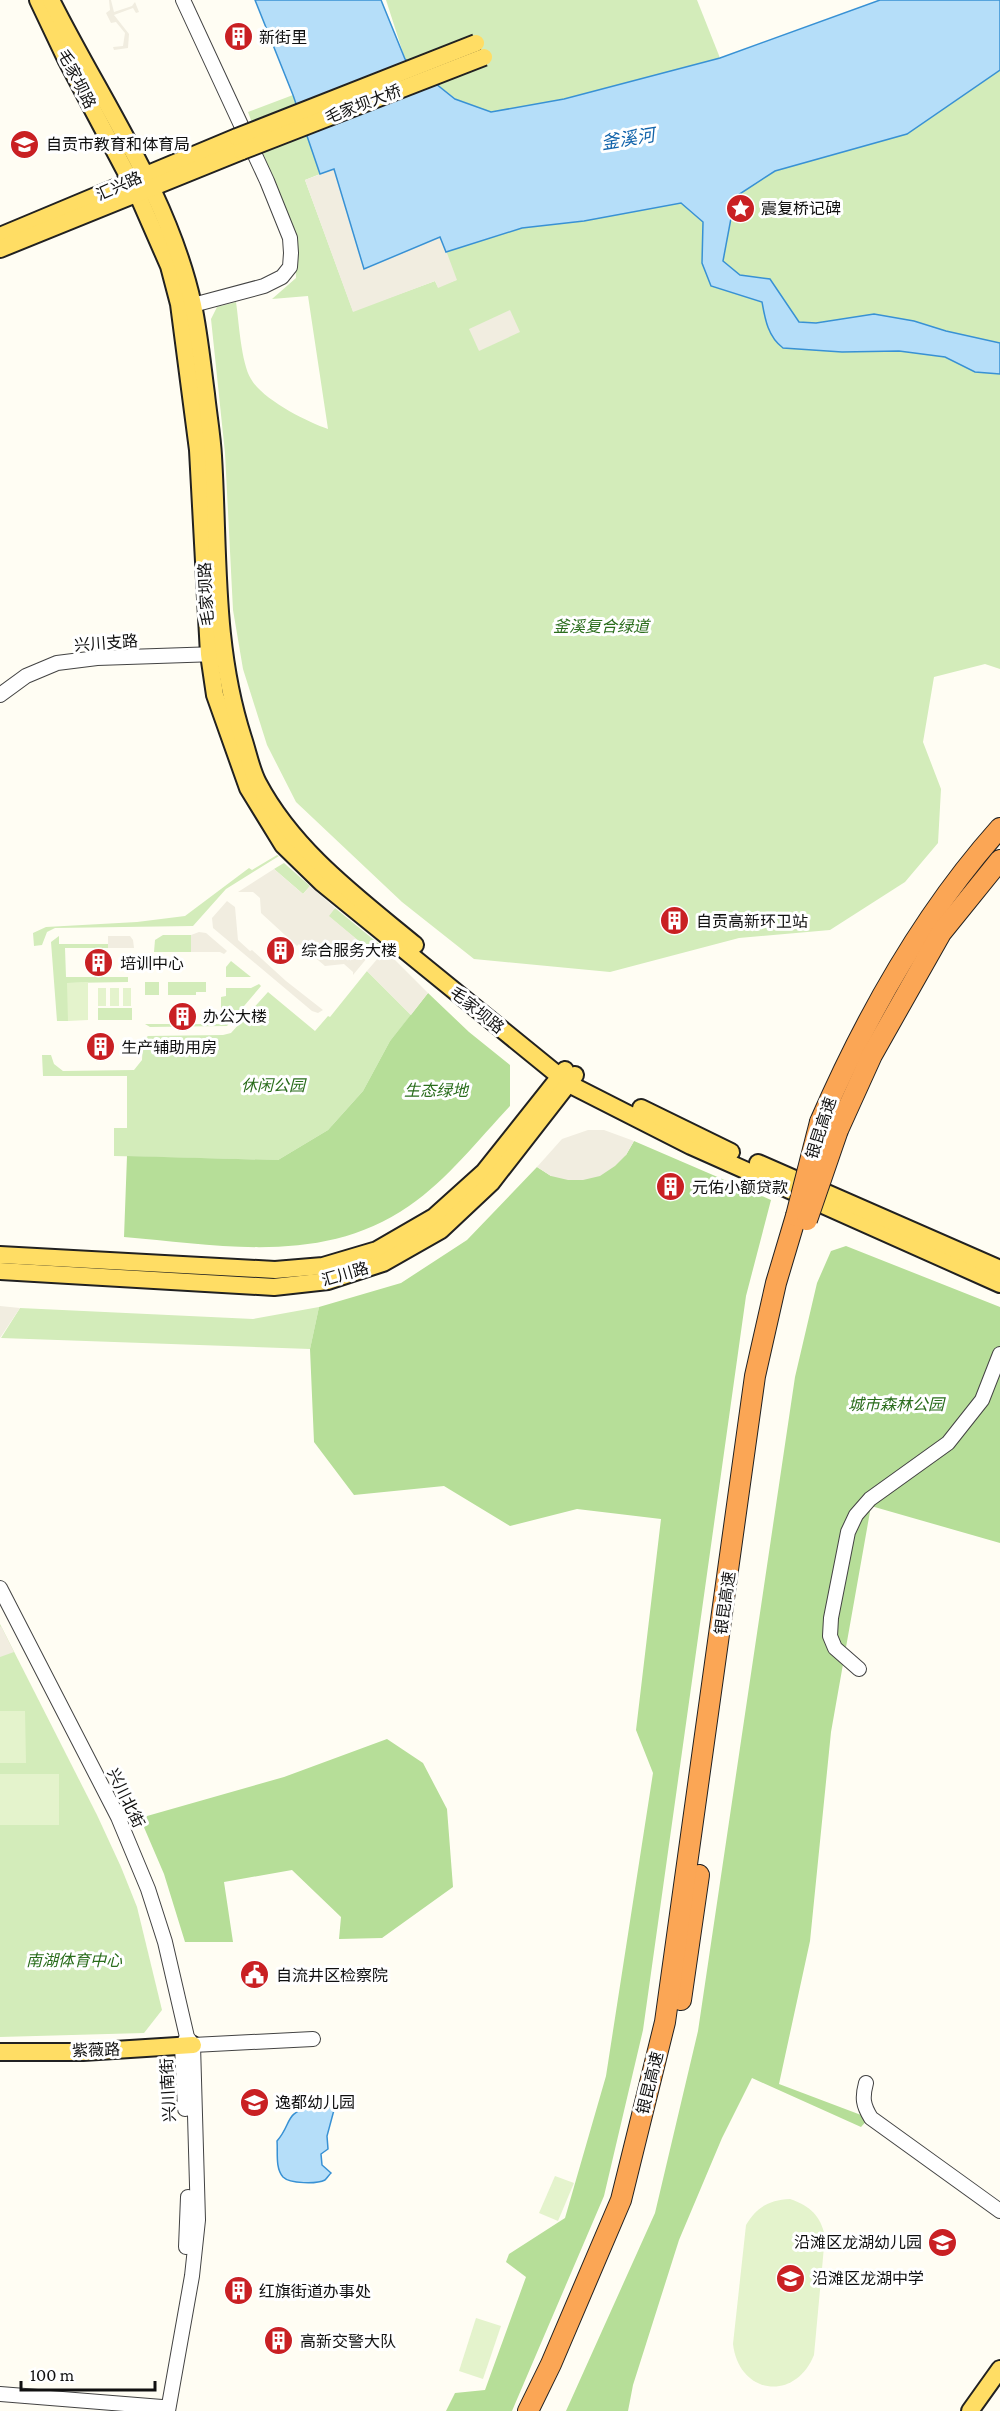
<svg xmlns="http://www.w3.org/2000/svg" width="1000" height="2411" viewBox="0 0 1000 2411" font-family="'Crimson Pro','Noto Sans SC',serif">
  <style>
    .green { fill: #d3ecba }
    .forest { fill: #b6de98 }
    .pitch { fill: #e4f3cc }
    .plaza { fill: #f1ede0 }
    .water { fill: #b5def9; stroke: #3891d4; stroke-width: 1.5 }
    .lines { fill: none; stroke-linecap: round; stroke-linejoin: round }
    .minor-casing { stroke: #434343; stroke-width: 16 }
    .major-casing { stroke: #212121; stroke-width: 20 }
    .highway-casing { stroke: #212121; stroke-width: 22 }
    .minor { stroke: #fff; stroke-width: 14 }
    .major { stroke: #ffdd64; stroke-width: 16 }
    .highway { stroke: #fba655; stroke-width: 20 }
    .major-bridge-casing { stroke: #212121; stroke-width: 20; stroke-linecap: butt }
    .highway-bridge-casing { stroke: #212121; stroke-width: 22; stroke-linecap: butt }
    .major-bridge { stroke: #ffdd64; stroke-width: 16 }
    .highway-bridge { stroke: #fba655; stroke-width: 20 }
    .labels { text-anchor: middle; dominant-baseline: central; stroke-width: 6; stroke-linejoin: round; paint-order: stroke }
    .poi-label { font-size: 16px; fill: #101010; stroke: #fff; text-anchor: start }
    .street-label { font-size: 16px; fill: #101010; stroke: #fff }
    .park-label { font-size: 16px; font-style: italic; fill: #2a6d1c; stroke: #fff }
    .water-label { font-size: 18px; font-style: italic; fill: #1163aa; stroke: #fff }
  </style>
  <rect width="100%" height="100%" fill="#fffdf3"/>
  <g class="green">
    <polygon points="386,0 697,0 720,58 564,99 491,112 456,99 405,59"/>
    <path d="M1000,70V669L985,664L934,677L923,742L941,789L938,843L905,882L830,930L739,938L610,972L474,959L402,902L296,802L267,745L243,669L233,610L225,453L211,319L217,307L236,302C239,322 241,362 251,379C262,399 307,422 328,429L308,296L272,299L296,278L295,240L248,112L293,95L320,174L305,180L353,311L435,281L438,287L456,280L446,252L522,228L584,221L681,203L703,222L734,197L775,171L907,134Z"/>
    <polygon points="277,855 279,856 226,889 193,926 55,928 47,932 42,945 34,946 33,933 46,927 137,922 185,916 249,868 252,870"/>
    <polygon points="284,863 310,886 303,894 274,869"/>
    <polygon points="335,908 379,944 372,952 328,916"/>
    <polygon points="163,935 191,935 191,952 154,952 155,940"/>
    <polygon points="59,936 59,944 108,944 108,948 65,948 66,977 128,977 128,982 68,983 68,1021 57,1021 51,942"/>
    <polygon points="231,961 251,977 226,977 226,967"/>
    <polygon points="367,971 411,1015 390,1041 363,1091 328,1130 278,1160 114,1156 114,1128 127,1128 127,1076 43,1076 42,1055 51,1055 54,1064 63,1071 134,1070 142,1060 143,1040 148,1036 223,1035 231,1033 268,992 315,1031 328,1016 330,1017"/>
    <rect x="145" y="982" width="14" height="13"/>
    <polygon points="168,982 206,982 206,992 196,992 196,995 168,995"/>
    <polygon points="259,984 261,986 227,1026 150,1027 145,1024 221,1024 221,997 226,996 226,988 251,988"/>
    <rect x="98" y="1008" width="34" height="12"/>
    <polygon points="319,1307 310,1349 1,1338 20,1308 253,1319"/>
    <polygon points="0,1624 97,1815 121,1867 137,1907 162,2010 144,2033 0,2037"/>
  </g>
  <g class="forest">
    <path d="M428,993L469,1032L510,1065V1106C478,1140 447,1180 409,1206C323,1266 220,1245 124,1237L127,1156L278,1160L328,1130L363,1091L390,1041Z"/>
    <polygon points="634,1141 771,1200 746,1296 643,2030 604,2196 512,2411 446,2411 455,2393 485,2390 526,2277 506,2262 509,2254 565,2218 606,2076 653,1773 636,1730 661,1519 577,1509 510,1526 444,1486 354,1495 314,1442 310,1349 319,1307 401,1283 467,1240 537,1167 551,1176 626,1155"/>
    <polygon points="846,1246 1000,1307 1000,1543 871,1506 831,1732 810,1941 779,2084 869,2118 861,2127 752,2078 722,2138 679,2240 633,2385 628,2411 566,2411 655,2213 698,2031 795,1377 817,1283 831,1251"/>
    <polygon points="387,1739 423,1763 447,1809 453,1887 382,1938 339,1939 341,1917 292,1870 224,1882 233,1942 185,1942 164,1874 140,1818 284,1777"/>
  </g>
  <g class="pitch">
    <polygon points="88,982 88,1020 68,1021 67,983"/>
    <rect x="98" y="988" width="8" height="18"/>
    <rect x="110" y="988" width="9" height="18"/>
    <rect x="123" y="988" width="8" height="18"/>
    <polygon points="0,1711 25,1711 26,1763 0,1763"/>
    <rect x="0" y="1774" width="59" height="51"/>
    <polygon points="555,2176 574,2183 558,2221 539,2213"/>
    <path d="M790,2199C810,2206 820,2215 825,2236L814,2355C795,2402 739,2395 733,2344L746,2225C757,2207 769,2200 790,2199Z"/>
    <polygon points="476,2318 501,2326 483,2379 459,2371"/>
  </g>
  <g class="plaza">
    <polygon points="109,0 111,0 114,12 132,6 135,2 139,12 136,13 133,8 114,15 129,34 128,48 114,50 113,47 123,46 125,33 116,22 111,23 106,13 110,10"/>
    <polygon points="334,169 364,269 441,237 457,280 438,288 435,281 353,312 305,180"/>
    <polygon points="510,310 520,332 479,351 469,329"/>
    <polygon points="274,869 303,894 310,886 335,908 329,916 372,952 353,975 353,972 344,964 325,966 299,944 297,946 261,913 260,898 253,892 238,892"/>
    <polygon points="227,901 235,907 238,940 250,951 252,950 286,981 323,1010 318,1013 312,1011 213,928 212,918"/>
    <polygon points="199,932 206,933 227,951 224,954 220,952 191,952 191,935"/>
    <polygon points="108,936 130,936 133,940 134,948 108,948"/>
    <polygon points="385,950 428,993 411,1015 367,971"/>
    <polygon points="588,1130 604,1130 634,1141 626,1155 615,1166 600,1176 583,1180 568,1180 551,1176 537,1167 562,1139"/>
    <polygon points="0,1306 20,1308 0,1338"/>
    <polygon points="1,1626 14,1652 0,1657 0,1627"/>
  </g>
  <g class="water">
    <path d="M255,0H381L405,59L455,99L491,112L564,99L720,58L880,0H1000V70L907,134L775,171L735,197L723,261L740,275L770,279L799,322L816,323L874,314L914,321L946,331L1000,343V374L975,372L945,357L899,351L842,352L783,348C768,337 765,319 762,302L711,286L702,263L703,222L681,203L584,221L522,228L446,252L440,237L364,269L334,169L320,174L293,95Z"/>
    <path d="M310,2107H331L334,2110L327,2136L328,2149L321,2154L322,2165L331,2173C329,2175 327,2178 325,2180C317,2184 290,2184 283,2177C275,2168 278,2152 277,2141C292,2124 284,2113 310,2107Z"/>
  </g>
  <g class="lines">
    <defs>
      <g id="minor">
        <polyline points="183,0 267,181 290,238 291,253 290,267 282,277 264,286 193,305"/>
        <polyline points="0,695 26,676 57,663 97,658 217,654"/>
        <polyline points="0,1588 118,1817 148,1889 165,1942 187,2037 193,2045 198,2220 192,2276 168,2411"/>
        <polyline points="859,1669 835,1648 830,1636 831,1618 848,1532 856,1515 870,1499 948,1443 982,1400 1000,1354"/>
        <polyline points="193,2045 313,2039"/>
        <path d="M866,2083C862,2098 863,2105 871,2118L1000,2211"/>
        <polyline points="185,2109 182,2046 186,2039"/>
        <polyline points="186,2247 188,2197"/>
        <polyline points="0,2394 162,2407"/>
      </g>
      <g id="major">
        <polyline points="38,0 66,59 137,193 169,266 179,304 198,450 209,654 215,695 248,788 283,845 322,883 569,1084 691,1146 1000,1284"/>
        <path d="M51,0C101,100 169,195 193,305C199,334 202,364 206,394C208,414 212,436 213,456C219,553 213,645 243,738C248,753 251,770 258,783C294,851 357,897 415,945"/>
        <polyline points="0,236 237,137"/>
        <polyline points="0,249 242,151"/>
        <polyline points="641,1108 731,1152"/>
        <polyline points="758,1163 1000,1269"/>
        <polyline points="0,1255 275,1270 323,1266 377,1250 434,1217 484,1172 565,1070"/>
        <polyline points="0,1271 274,1287 328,1281 383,1263 441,1230 491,1183 575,1075"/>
        <polyline points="0,2052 83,2052 193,2045"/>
        <polyline points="970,2411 1000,2369"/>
      </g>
      <g id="highway">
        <path d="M820,1122C866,1016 923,914 1000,828"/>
        <polyline points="838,1130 872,1055 941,933 1000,860"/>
        <polyline points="681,2000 699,1875"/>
        <polyline points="528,2411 551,2364 621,2200 665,2022 755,1376 776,1283 796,1216"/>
      </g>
    </defs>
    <use href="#minor" class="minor-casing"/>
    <use href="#major" class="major-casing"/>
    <use href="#highway" class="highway-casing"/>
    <use href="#minor" class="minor"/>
    <use href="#major" class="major"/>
    <use href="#highway" class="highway"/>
    <defs>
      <g id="major-bridge">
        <polyline points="237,137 476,43"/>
        <polyline points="242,151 484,57"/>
      </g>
      <g id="highway-bridge">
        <polyline points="796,1216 820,1122"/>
        <polyline points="807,1220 838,1130"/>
      </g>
    </defs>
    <use href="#major-bridge" class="major-bridge-casing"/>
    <use href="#highway-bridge" class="highway-bridge-casing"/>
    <use href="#major-bridge" class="major-bridge"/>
    <use href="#highway-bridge" class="highway-bridge"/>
  </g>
  <defs>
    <symbol id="building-disc" viewBox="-11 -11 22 22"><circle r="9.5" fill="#c92023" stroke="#fff"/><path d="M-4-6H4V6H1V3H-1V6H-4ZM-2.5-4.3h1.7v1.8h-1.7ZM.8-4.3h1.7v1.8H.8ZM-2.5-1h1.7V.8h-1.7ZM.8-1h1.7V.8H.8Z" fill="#fff"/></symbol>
    <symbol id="school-disc" viewBox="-11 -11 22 22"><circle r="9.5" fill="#c92023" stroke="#fff"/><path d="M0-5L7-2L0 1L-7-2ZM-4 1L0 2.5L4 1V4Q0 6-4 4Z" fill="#fff"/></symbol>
    <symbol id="sight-disc" viewBox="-11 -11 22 22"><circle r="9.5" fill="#c92023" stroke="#fff"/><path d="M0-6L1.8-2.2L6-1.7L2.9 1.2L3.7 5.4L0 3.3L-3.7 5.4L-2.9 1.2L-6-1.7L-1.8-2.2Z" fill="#fff"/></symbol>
    <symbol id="civic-disc" viewBox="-11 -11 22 22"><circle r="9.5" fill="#c92023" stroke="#fff"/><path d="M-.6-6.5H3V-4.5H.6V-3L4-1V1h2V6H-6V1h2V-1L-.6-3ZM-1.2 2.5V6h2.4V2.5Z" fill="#fff"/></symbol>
  </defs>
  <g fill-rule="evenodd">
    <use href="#building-disc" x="222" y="20" width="33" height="33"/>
    <use href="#school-disc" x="8" y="128" width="33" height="33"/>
    <use href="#sight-disc" x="724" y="192" width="33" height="33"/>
    <use href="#building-disc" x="658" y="904" width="33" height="33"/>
    <use href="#building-disc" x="264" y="934" width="33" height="33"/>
    <use href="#building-disc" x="82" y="946" width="33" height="33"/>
    <use href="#building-disc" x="166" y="1000" width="33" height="33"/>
    <use href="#building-disc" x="84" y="1030" width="33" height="33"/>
    <use href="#building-disc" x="654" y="1170" width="33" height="33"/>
    <use href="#civic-disc" x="238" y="1958" width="33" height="33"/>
    <use href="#school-disc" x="238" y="2086" width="33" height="33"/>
    <use href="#school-disc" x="926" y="2226" width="33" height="33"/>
    <use href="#school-disc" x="774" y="2262" width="33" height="33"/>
    <use href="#building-disc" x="222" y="2274" width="33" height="33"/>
    <use href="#building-disc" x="262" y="2324" width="33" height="33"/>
  </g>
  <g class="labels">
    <g class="poi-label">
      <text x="259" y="37">新街里</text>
      <text x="46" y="144">自贡市教育和体育局</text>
      <text x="761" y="208">震复桥记碑</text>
      <text x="696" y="921">自贡高新环卫站</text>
      <text x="301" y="950">综合服务大楼</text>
      <text x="120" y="963">培训中心</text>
      <text x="203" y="1016">办公大楼</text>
      <text x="121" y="1047">生产辅助用房</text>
      <text x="692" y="1187">元佑小额贷款</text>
      <text x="276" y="1975">自流井区检察院</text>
      <text x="275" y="2102">逸都幼儿园</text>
      <text x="922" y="2242" text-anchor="end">沿滩区龙湖幼儿园</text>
      <text x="812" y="2278">沿滩区龙湖中学</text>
      <text x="259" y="2291">红旗街道办事处</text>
      <text x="300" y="2341">高新交警大队</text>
    </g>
    <g class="street-label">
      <text transform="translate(77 79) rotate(63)">毛家坝路</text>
      <text transform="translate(363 104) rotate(-21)">毛家坝大桥</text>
      <text transform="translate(119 186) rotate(-24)">汇兴路</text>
      <text transform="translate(206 594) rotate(-93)">毛家坝路</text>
      <text transform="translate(106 643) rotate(-4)">兴川支路</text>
      <text transform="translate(477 1010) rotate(39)">毛家坝路</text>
      <text transform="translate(821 1128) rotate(-72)">银昆高速</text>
      <text transform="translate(345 1274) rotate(-16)">汇川路</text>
      <text transform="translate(725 1603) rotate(-82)">银昆高速</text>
      <text transform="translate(126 1798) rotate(64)">兴川北街</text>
      <text transform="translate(96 2050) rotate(-2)">紫薇路</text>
      <text transform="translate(650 2083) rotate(-76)">银昆高速</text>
      <text transform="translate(168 2090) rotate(-93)">兴川南街</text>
    </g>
    <g class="park-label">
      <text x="601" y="626">釜溪复合绿道</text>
      <text x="273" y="1085">休闲公园</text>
      <text x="436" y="1090">生态绿地</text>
      <text x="896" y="1404">城市森林公园</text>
      <text x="74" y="1960">南湖体育中心</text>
    </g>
    <g class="water-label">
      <text transform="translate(628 139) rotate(-9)">釜溪河</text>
    </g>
  </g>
  <path d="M21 2381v9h134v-9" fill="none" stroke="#101010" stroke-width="3"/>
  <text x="30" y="2381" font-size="18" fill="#101010" stroke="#ffffff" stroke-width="4.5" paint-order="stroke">100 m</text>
</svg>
